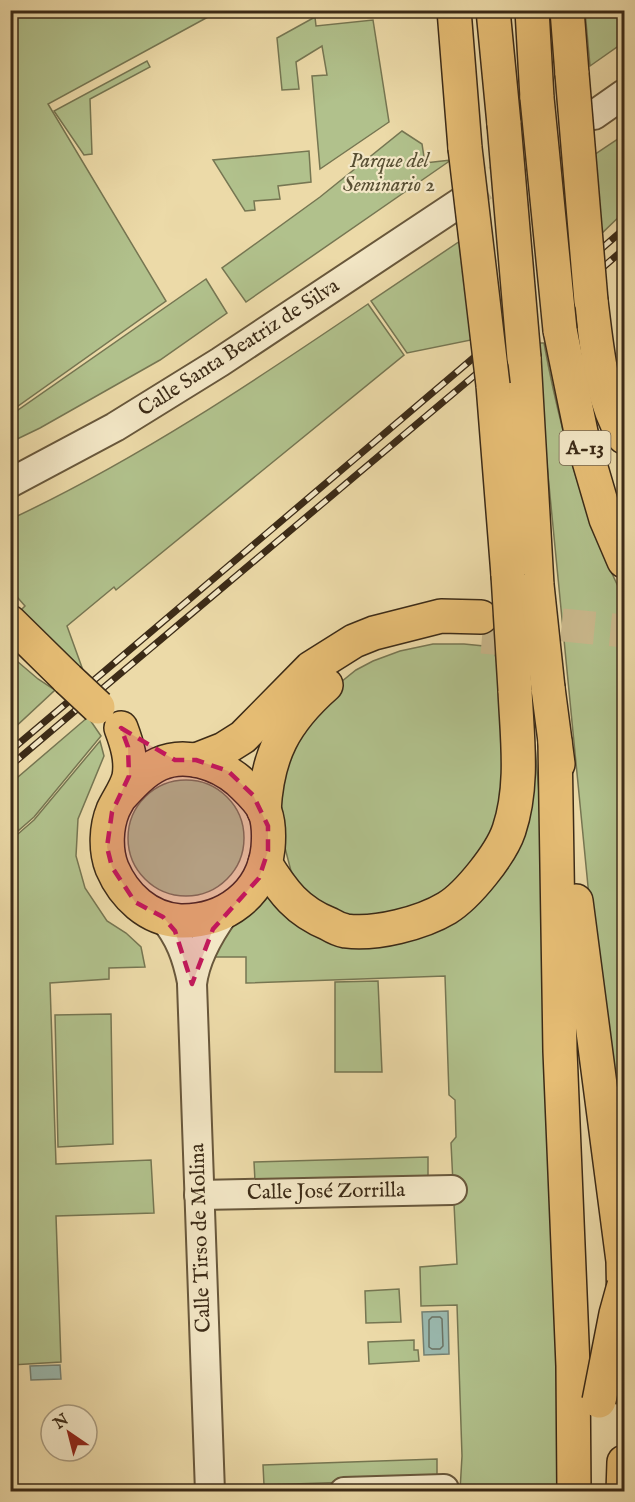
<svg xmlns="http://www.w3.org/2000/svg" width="635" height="1502" viewBox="0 0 635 1502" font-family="'IM FELL English',serif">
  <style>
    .green { fill: #b1c18c; stroke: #767652; stroke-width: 1.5 }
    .water { fill: #9ab9af; stroke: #748072; stroke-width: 1.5 }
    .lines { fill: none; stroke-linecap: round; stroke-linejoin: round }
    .shore { stroke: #6b7263; stroke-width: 1.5 }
    .minor-tunnel { stroke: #c9b78b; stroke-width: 28; stroke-dasharray: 28 14; stroke-linecap: butt }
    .highway-tunnel { stroke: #c9b78b; stroke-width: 33; stroke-dasharray: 33 16; stroke-linecap: butt }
    .minor-casing { stroke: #68573b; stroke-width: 32 }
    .major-casing { stroke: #3c2b17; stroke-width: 36 }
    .highway-casing { stroke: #3c2b17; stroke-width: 36 }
    .minor { stroke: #f3e7c6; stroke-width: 28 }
    .major { stroke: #e6bd74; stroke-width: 33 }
    .highway { stroke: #e6bd74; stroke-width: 33 }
    .rail-casing { stroke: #3c2b17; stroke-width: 7 }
    .rail { stroke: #f3e7c6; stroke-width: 4.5; stroke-dasharray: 14; stroke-linecap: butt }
    .major-bridge-casing { stroke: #3c2b17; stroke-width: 36; stroke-linecap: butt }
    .highway-bridge-casing { stroke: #3c2b17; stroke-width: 36; stroke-linecap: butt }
    .major-bridge { stroke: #e6bd74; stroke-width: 33 }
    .highway-bridge { stroke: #e6bd74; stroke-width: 33 }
    .marked { fill: #c2185b; fill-opacity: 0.2; stroke: #c2185b; stroke-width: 4.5; stroke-dasharray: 12 8; stroke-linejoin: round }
    .labels { text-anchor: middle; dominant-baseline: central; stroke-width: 4.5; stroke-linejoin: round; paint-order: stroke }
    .shield { fill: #f3e7c6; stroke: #73634c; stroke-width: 1.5 }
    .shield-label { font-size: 20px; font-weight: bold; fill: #3c2b17 }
    .park-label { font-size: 21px; font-style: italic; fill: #595034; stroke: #f3e7c6 }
    .street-label { font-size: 21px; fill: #3c2b17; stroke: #f3e7c6 }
  </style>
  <rect width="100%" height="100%" fill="#ecdaa8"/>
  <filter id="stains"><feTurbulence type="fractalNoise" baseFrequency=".00333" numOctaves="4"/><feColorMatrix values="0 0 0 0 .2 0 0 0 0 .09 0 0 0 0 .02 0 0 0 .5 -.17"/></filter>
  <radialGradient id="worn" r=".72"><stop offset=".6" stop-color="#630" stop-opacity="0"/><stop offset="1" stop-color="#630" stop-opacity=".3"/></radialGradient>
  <g class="green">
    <polygon points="11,10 219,11 48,104 166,301 11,411"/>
    <polygon points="585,11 624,11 624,42 590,66"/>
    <polygon points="315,17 316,26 373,20 389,122 320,169 312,76 327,75 322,46 296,62 299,89 282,90 277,38"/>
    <polygon points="147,61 150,67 90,99 92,154 84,155 54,111"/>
    <polygon points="402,131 422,144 424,157 416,164 451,160 246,302 222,268 320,197"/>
    <polygon points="624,135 624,212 600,235 594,155"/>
    <polygon points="309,151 311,182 278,186 280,199 254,201 255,210 245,211 213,160"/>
    <polygon points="466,237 476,339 407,353 371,301"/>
    <polygon points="206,279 227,313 160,360 40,428 11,442 11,415"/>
    <path d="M368,304L404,355L116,590L114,587L67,626L84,673L19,612L25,606L11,590V519C137,460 253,382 368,304Z"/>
    <path d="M539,343H544C560,431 584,518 624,599V1169L597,979L545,444Z"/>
    <polygon points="433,644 464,644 494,647 505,710 507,764 494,834 475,865 431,902 394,916 353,918 317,902 298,883 291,871 284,844 279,804 288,749 341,682 356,670 373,661 400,651"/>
    <polygon points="11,656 38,679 55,690 11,731"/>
    <polygon points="88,717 101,736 34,817 11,837 11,783"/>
    <polygon points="100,741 104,756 78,819 76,856 85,888 107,921 126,933 141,947 145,967 109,968 109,979 50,983 56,1164 151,1160 154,1213 56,1216 61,1362 11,1365 11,840 34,820"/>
    <polygon points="527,746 535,746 545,865 561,1491 460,1491 462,1456 457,1305 421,1306 420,1267 457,1264 451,1143 456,1137 455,1100 449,1095 445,976 246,983 246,957 212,957 223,932 260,904 267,896 300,924 460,908"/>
    <circle cx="186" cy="838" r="58"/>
    <polygon points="378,981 382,1072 335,1072 335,982"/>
    <polygon points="111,1014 113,1144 58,1147 55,1015"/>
    <polygon points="428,1157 428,1176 255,1181 254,1162"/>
    <polygon points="399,1289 401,1322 366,1323 365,1291"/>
    <polygon points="414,1340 414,1350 418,1350 419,1361 369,1364 368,1342"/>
    <polygon points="437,1459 437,1479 264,1485 263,1465"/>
  </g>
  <g class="water">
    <polygon points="448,1311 449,1354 424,1355 422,1312"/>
    <polygon points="60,1365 61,1379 31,1380 30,1366"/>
  </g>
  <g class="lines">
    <polygon class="shore" points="432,1317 440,1317 442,1319 443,1346 440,1349 432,1349 429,1347 429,1320"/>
    <polyline class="minor-tunnel" points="461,202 592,116"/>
    <g class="highway-tunnel">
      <polyline points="513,620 624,631"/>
      <polyline points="482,637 540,642"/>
    </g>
    <defs>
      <g id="minor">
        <polyline points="594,115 624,94"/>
        <polyline points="10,483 115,427 220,362 461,202"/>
        <path d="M163,917C180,937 187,957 192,982"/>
        <polyline points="199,1195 452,1190"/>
        <path d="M210,1492L192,984C195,958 209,934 224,913"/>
        <polyline points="344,1492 444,1489"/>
      </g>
      <g id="major">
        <polyline points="10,622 68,679"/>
        <path d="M121,796C132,784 144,771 159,764C185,752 218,763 239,781C248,790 260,800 265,812C269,823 269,836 268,848C263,894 225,922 180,921C148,919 124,896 112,868C105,850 106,827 113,810C118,799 126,789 129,777C132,760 127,744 121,728"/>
      </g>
      <g id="highway">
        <polyline points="454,10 465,148"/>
        <polyline points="493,10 504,124"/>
        <polyline points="532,10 537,98"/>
        <polyline points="567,10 572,74"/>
        <path d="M591,301C597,347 600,397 624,437"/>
        <polyline points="560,330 582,437 606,519 624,561"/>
        <polyline points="524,358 537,585"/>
        <polyline points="493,385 508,575"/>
        <polyline points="548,688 558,764"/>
        <polyline points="555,742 560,1051 573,1366 574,1492"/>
        <polyline points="196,760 224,749 243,737 311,668 354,641 374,633 441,616 481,617"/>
        <path d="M264,811C267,755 284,722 326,685"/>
        <path d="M265,863C283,892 297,911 329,924C334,927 341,930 346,931C376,935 422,923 447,908C468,895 501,854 509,830C524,785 517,737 515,690"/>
        <polyline points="576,901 623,1261 624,1312"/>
        <polyline points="623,1492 624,1462"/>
      </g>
    </defs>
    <use href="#minor" class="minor-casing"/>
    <use href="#major" class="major-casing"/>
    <use href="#highway" class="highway-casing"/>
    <use href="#minor" class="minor"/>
    <use href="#major" class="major"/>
    <use href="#highway" class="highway"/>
    <defs>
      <g id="rail">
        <polyline points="600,250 624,229"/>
        <polyline points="601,269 624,249"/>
        <polyline points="93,681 478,354"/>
        <polyline points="102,689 481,370"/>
        <polyline points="10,751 68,702"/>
        <polyline points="10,766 76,710"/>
      </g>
    </defs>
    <use href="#rail" class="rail-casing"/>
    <use href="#rail" class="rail"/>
    <defs>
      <polyline id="major-bridge" points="68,679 98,707"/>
      <g id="highway-bridge">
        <polyline points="572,74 591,301"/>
        <polyline points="537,98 560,330"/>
        <polyline points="504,124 524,358"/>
        <polyline points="465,148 493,385"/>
        <polyline points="508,575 515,690"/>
        <polyline points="537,585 548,688"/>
        <polyline points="599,1401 616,1314 624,1285"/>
      </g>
    </defs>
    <use href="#major-bridge" class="major-bridge-casing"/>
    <use href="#highway-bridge" class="highway-bridge-casing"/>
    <use href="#major-bridge" class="major-bridge"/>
    <use href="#highway-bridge" class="highway-bridge"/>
  </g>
  <path class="marked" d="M121,728L175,760H196L228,771L253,795L268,826V851L259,878L213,929L192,984L175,931L163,917L135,902L112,867L107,847L112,812L129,776L128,747Z"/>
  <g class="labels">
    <rect class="shield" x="559.5" y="431" width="51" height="34" rx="4.5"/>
    <g class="shield-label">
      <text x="585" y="448">A-13</text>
    </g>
    <g class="park-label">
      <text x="389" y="161">Parque del<tspan x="389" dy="24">Seminario 2</tspan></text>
    </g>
    <g class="street-label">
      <text transform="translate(239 348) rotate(-33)">Calle Santa Beatriz de Silva</text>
      <text transform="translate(326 1192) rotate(-1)">Calle José Zorrilla</text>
      <text transform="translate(201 1238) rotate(-92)">Calle Tirso de Molina</text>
    </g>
  </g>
  <rect width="635" height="1502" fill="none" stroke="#ecdaa8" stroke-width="36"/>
  <rect x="12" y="12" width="611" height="1478" fill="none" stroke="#3c2b17" stroke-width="3"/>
  <rect x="18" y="18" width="599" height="1466" fill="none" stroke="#3c2b17" stroke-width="1.5"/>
  <g transform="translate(69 1433) rotate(325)"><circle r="28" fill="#f3e7c6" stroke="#aa9c80" stroke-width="1.5"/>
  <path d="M0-4.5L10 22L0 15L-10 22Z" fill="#8f2418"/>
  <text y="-9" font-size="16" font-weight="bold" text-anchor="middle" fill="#3c2b17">N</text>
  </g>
  <rect width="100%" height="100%" filter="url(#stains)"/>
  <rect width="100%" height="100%" fill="url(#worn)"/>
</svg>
